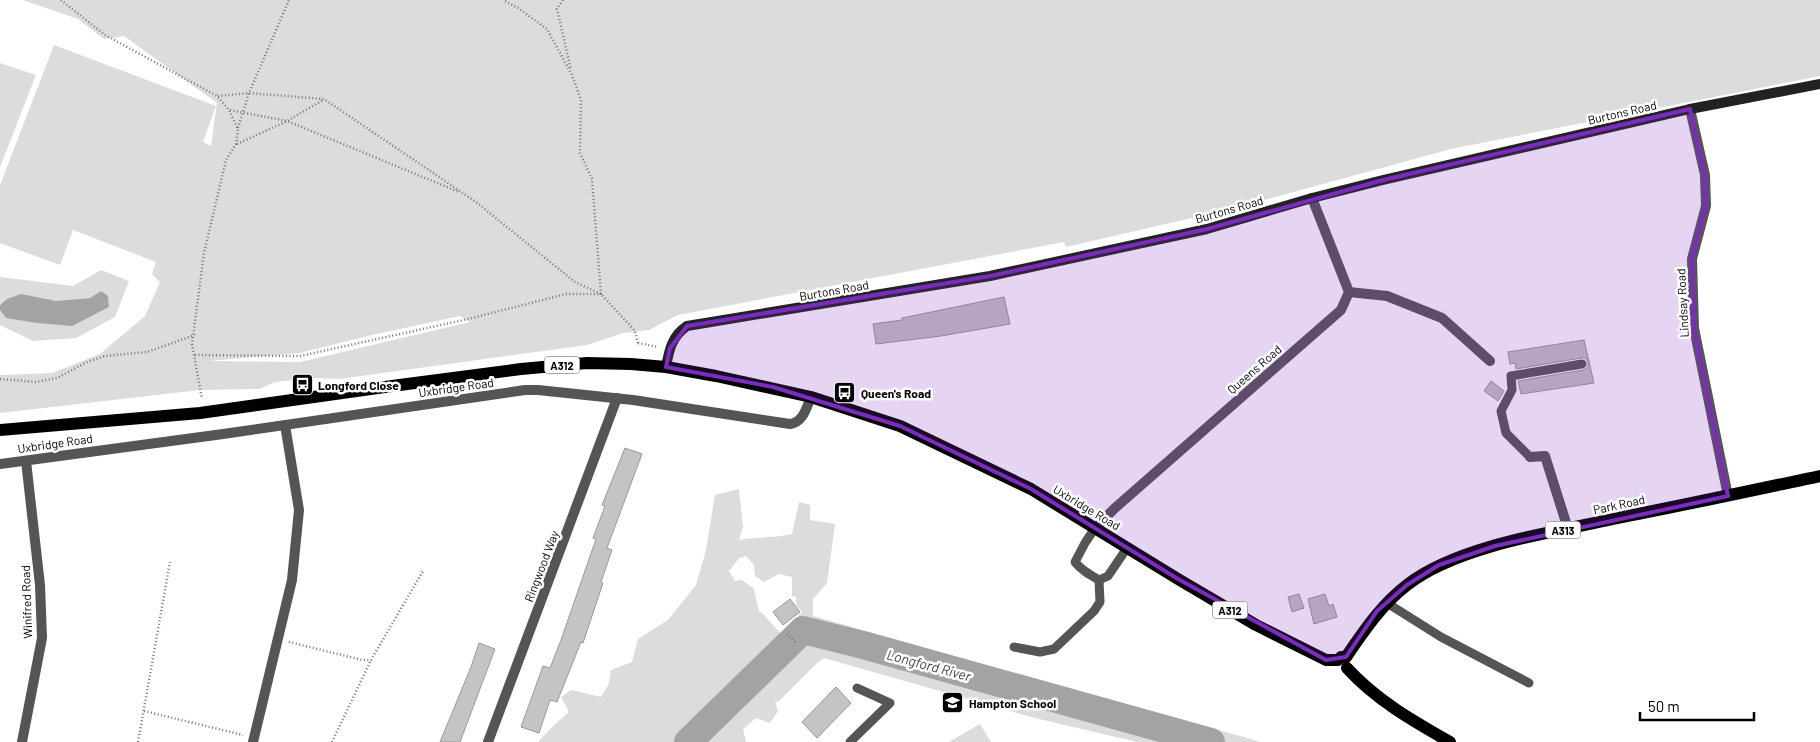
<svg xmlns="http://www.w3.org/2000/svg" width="1820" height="742" viewBox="0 0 1820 742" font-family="Barlow,sans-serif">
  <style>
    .green { fill: #dcdcdc; fill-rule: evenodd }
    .water { fill: #a3a3a3 }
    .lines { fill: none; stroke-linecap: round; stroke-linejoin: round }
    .river { stroke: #a3a3a3; stroke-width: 28 }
    .building { fill: #c4c4c4; stroke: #999 }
    .path { stroke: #777; stroke-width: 2.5; stroke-dasharray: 1 2.5; stroke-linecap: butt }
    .lane { stroke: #555; stroke-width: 9 }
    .street { stroke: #555; stroke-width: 10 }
    .secondary { stroke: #222; stroke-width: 10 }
    .primary { stroke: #000; stroke-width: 12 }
    .marked { fill: #7b2cbf; fill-opacity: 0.2; stroke: #7b2cbf; stroke-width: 4; stroke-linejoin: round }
    .labels { text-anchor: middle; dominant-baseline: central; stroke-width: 5; stroke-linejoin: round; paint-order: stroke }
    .shield { fill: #fff; stroke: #4c4c4c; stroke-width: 1 }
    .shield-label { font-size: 11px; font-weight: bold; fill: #000 }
    .street-label { font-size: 12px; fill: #000; stroke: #fff }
    .poi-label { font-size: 12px; font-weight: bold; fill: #000; stroke: #fff; text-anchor: start }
    .water-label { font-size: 14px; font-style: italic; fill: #444; stroke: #fff }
  </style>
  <rect width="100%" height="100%" fill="#fff"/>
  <g class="green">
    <path d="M23,0H1820V76L1451,149L1235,208L1066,247L1064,242L678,315L649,330L623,333L587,345L339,379L314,378L275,382L260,389L200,390L0,413V375L52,373L100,354L145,316L160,282L152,274L156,262L73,230L60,265L0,243V185L54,45L216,106L203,142L211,146L217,103L124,36L104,39L78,19ZM460,316L470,322L300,362L209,361L300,353L372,335Z"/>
    <polygon points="0,63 36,75 0,167"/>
    <polygon points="101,270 129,281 115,317 76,338 33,341 0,325 0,310 6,318 95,314 109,307 108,296 56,301 7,299 0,305 0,277 73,286"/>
    <path d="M739,489L743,527L739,540C757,537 774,538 792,534L799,502L810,505V520L835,524L827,583L813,599V616L1261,742H1137L1031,717L824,658L816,664L778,702L775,701L778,711L770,723L756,718L743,729L746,742H702L774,669L805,636L827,639L830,631L798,627L793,621L802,612L796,605V597L792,596V577L779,574L764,582L755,576L754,565L746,556L739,558L729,571L735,581L742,580L754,589L759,612H761L784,637L754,665L739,676L675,742H538L553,726L569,712L561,697L571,690L601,697L609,683L611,670L632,662L638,639L668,620L696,585L706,550L715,495Z"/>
    <polygon points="980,724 991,742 949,742"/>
  </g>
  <polygon class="water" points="101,291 108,296 109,307 72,326 37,323 6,318 0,310 0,305 7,299 21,294 56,301 90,298"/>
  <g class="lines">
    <polyline class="river" points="688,742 803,630 863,645 1211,742"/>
  </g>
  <g class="building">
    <polygon points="1004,297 1010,324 941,336 876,344 873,324 902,320 902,318"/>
    <polygon points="1584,340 1594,383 1521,394 1518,381 1583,370 1588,367 1588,362 1585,358 1581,358 1516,369 1515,363 1510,364 1508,352"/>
    <polygon points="1491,381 1504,391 1498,401 1484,391"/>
    <polygon points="625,448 642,454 607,548 612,550 601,582 603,583 583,643 581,642 557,702 550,700 539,733 521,727 543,666 550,668 561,640 596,539 593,538 605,506 602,505"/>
    <polygon points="1299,594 1304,608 1292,612 1288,597"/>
    <polygon points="1325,594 1329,606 1333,604 1337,617 1314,624 1308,599"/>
    <polygon points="790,599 800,612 783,625 773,612"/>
    <polygon points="479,643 495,649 460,742 440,742 471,667"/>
    <polygon points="836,687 851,703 817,738 802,722"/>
  </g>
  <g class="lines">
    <g class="path">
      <polyline points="61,0 105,35 217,96 229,110 238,129 236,144 226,160 204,253 192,344 202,399"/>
      <polyline points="563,0 557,9 571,70"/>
      <polyline points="218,96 249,93 324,99 476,202 575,282 601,294 635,331 638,343"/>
      <polyline points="230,110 287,121 459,192"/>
      <polyline points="238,128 249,93 289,0"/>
      <polyline points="237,144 287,121 323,100"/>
      <polyline points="638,343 658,347"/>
      <polyline points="195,355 300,356 468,319 566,294 601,294 592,179 580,153 581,100 572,75 547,29 518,8 503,0"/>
      <polyline points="0,379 36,382 57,378 87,362 105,356 147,352 195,335"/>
      <polyline points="787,634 797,644"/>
      <polyline points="289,642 362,660 371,660 423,571"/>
      <polyline points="144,711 243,735"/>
      <polyline points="138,742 170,562"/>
      <polyline points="332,742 371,660"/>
    </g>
    <g class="lane">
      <polyline points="1530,457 1506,433 1501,411 1512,390 1511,376 1582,364"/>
      <path d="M1095,528L1085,543L1075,562C1081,570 1090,575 1099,580L1108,576L1127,548"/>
      <polyline points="1387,603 1441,637 1529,683"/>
      <polyline points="1014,647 1040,652 1054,649 1094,611 1100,602 1099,580"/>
      <polyline points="850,742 890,703 857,688"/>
    </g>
    <g class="street">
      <polyline points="1690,109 1705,175 1706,206 1692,259 1694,328 1728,496"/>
      <polyline points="1349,292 1387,296 1442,318 1490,361"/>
      <polyline points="1530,457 1545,456 1568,529"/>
      <path d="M0,464L223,434L525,390H538L633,400L790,424C803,422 806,409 811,397"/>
      <polyline points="1095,528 1115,508 1341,310 1349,292 1312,198"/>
      <polyline points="22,742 42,638 40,585 26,461"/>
      <polyline points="253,742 292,580 299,510 285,425"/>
      <polyline points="488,742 617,398"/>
    </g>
    <path class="secondary" d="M666,367C669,350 672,336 687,326L990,276L1207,229L1312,198L1383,180L1690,109L1820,84"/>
    <g class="primary">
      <polyline points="0,430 200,413 392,386 521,369 587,363 631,364 666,367 716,376 811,397 900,426 1031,489 1178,579 1256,625 1326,660 1338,660 1341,657 1346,657"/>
      <path d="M1346,657C1364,631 1381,605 1407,585C1458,545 1559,531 1623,517C1689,504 1754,490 1820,476"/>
      <path d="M1347,668C1376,700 1413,721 1450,742"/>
    </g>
  </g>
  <path class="marked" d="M1690,109L1705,175L1706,206L1692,259L1694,328L1728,496L1495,546L1439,565L1407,585L1377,611L1346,657L1326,660L1178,579L1031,489L900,426L773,387L666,367L670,348L687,326L990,276L1207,229L1383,180Z"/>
  <defs>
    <symbol id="bus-square" viewBox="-11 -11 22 22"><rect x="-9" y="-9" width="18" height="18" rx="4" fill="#000" stroke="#fff"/><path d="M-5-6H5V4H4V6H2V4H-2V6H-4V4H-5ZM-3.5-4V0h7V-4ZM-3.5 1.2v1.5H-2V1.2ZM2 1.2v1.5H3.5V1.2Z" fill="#fff"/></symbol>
    <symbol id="school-square" viewBox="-11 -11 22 22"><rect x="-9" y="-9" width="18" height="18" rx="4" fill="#000" stroke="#fff"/><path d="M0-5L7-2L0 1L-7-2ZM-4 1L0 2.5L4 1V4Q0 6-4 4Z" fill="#fff"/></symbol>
  </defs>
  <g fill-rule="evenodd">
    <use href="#bus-square" x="290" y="372" width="25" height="25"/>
    <use href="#bus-square" x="832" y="380" width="25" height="25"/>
    <use href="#school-square" x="940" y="690" width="25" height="25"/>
  </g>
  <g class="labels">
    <g class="shield">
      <rect x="544.5" y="356.5" width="35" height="17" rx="4"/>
      <rect x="1545.5" y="521.5" width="35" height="17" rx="4"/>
      <rect x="1212.5" y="601.5" width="35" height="17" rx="4"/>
    </g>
    <g class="shield-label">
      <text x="562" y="365">A312</text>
      <text x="1563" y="530">A313</text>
      <text x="1230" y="610">A312</text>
    </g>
    <g class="street-label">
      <text transform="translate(1622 112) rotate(-13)">Burtons Road</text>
      <text transform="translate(1229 209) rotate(-16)">Burtons Road</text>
      <text transform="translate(834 290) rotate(-10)">Burtons Road</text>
      <text transform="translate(1682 303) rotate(-93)">Lindsay Road</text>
      <text transform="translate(1254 369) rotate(-41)">Queens Road</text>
      <text transform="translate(456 387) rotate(-8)">Uxbridge Road</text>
      <text transform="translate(55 443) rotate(-8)">Uxbridge Road</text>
      <text transform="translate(1619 504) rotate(-12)">Park Road</text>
      <text transform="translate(1087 507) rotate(31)">Uxbridge Road</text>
      <text transform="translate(541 566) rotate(-69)">Ringwood Way</text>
      <text transform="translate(26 602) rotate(-92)">Winifred Road</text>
    </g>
    <g class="poi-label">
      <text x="318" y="385">Longford Close</text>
      <text x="861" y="393">Queen's Road</text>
      <text x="969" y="703">Hampton School</text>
    </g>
    <g class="water-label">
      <text transform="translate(929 665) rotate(15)">Longford River</text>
    </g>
  </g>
  <path d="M1640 712v8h114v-8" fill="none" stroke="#000000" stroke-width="2.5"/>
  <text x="1648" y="712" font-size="15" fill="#000000" stroke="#ffffff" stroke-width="4" paint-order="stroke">50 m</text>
</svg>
